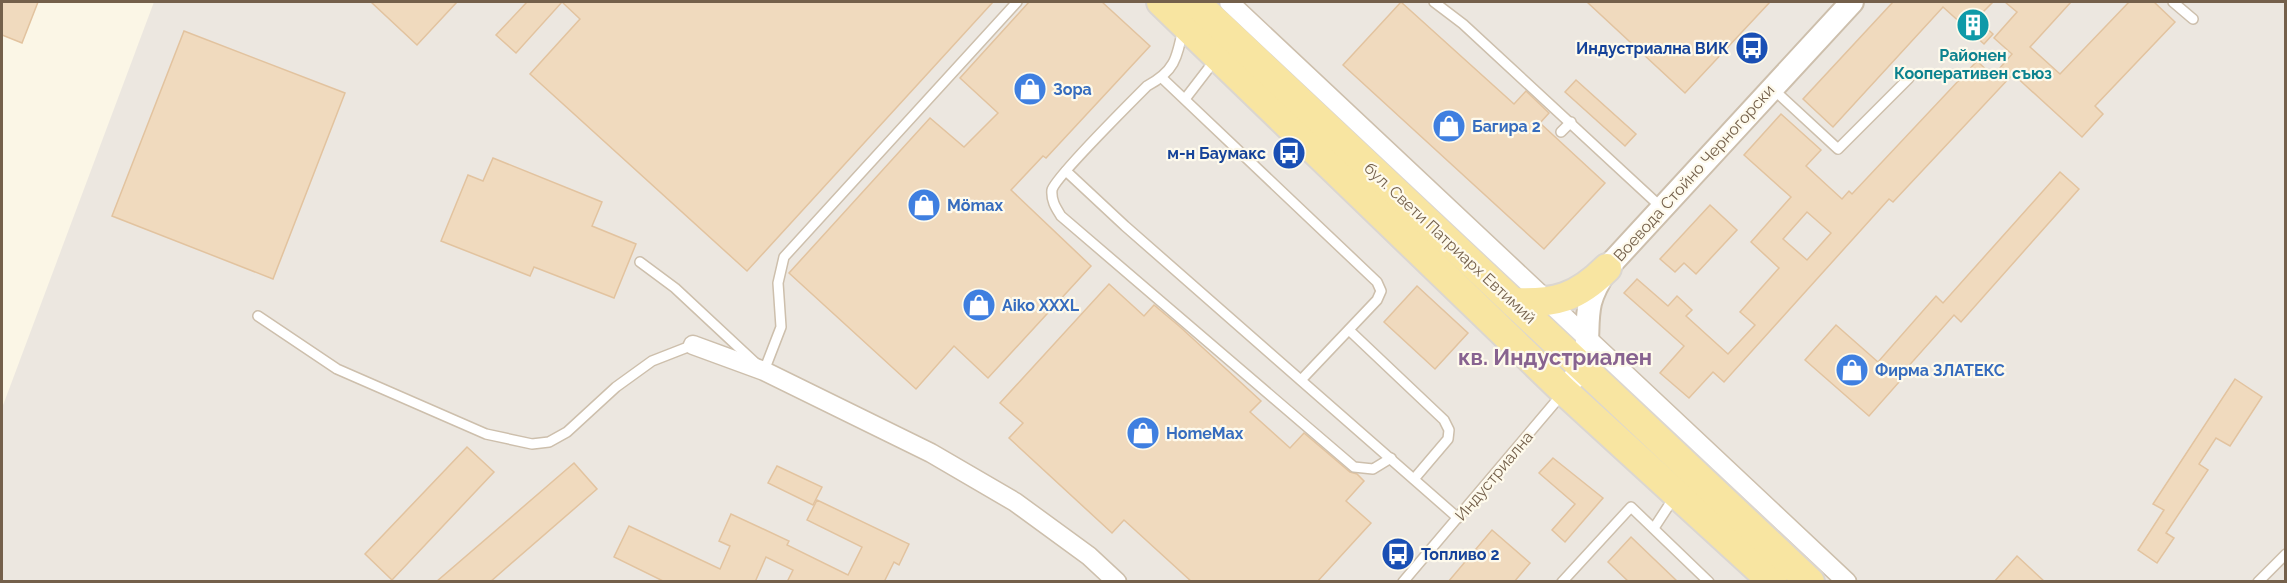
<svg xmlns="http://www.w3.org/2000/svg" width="2287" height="583" viewBox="0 0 2287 583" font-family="Raleway,sans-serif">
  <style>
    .industrial { fill: #ece7e0 }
    .building { fill: #f0dabe; stroke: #e2c39f; stroke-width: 1.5; fill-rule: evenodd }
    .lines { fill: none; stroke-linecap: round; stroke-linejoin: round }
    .service-casing { stroke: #cdbfac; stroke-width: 12 }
    .minor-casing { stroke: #cdbfac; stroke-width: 21 }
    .tertiary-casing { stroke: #cdbfac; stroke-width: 26 }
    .primary-casing { stroke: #dbd6d0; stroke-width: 32 }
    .service { stroke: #fff; stroke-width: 9 }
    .minor { stroke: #fff; stroke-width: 18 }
    .tertiary { stroke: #fff; stroke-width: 22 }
    .primary { stroke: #f8e5a1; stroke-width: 28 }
    .labels { text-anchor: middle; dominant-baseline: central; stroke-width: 4.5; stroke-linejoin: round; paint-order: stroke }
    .transit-label { font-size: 16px; font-weight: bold; fill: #164399; stroke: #fefaec; text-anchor: end }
    .culture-label { font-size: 16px; font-weight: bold; fill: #0d838f; stroke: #fefaec }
    .shop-label { font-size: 16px; font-weight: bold; fill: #366cbe; stroke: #fefaec; text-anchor: start }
    .street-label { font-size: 16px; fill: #74604b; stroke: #fefaec }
    .district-label { font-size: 22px; font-weight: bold; fill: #886390; stroke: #fefaec }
  </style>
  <rect width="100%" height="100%" fill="#fbf6e6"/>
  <polygon class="industrial" points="154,2 2285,2 2285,581 2,581 2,408"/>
  <g class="building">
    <polygon points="2,2 38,2 22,43 2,35"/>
    <polygon points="371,2 457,2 417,45"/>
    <polygon points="527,2 993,2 747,271 530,74 580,19 562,2 516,53 496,35"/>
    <polygon points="1029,2 1102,2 1150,46 1046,158 1043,156 1011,190 1091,266 988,378 954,346 916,389 789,273 930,118 964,147 998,113 960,78"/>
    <polygon points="1401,2 1514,104 1526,91 1549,113 1540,123 1605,183 1544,249 1343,65"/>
    <polygon points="1587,2 1770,2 1685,93"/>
    <polygon points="1893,2 1993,2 1976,19 1993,34 1984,44 1943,7 1833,127 1803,99"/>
    <path d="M2005,2H2071L2030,47L2060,74L2129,2H2154L2175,22L2095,106L2103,114L2082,137L2013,74L1893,202L1889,199L1724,382L1713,372L1689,398L1660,373L1684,346L1624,293L1637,279L1668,306L1677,296L1692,310L1686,316L1728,354L1755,325L1740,312L1779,268L1751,242L1791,197L1744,155L1781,114L1821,150L1806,166L1842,199L1849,191L1852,194L1977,61L1993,76L2012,54L1994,38L2017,12ZM1807,212L1831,233L1807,260L1783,239Z"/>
    <polygon points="184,31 345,93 273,279 112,216"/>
    <polygon points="1576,80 1636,134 1625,146 1565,92"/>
    <polygon points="493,158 602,202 592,226 636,244 614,298 534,267 530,276 441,241 468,175 483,181"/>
    <polygon points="2060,172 2079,189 1961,322 1954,315 1897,379 1900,381 1869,416 1805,360 1836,325 1878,362 1936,296 1943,303"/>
    <polygon points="1710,205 1737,230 1696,274 1684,263 1675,272 1660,259"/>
    <polygon points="1109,284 1144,316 1154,305 1179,326 1261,401 1250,412 1290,448 1304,433 1350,472 1357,474 1364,481 1346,501 1371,523 1317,582 1192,582 1124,520 1112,533 1009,438 1023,423 1000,403"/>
    <polygon points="1417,286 1468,333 1435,369 1384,322"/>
    <polygon points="2235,379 2262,397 2230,446 2216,438 2199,464 2208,470 2166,533 2174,538 2157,563 2138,550 2164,510 2153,504"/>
    <polygon points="467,447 494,472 392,580 365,554"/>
    <polygon points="1553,458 1603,498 1565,542 1552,530 1575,504 1539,473"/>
    <polygon points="574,463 597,489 490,582 436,582"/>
    <polygon points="777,466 822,487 813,505 768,483"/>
    <polygon points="817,500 909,544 899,565 894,562 884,582 787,582 793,570 766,557 755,582 665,582 614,557 629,526 720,569 730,546 719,541 731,514 789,541 787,545 848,575 862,547 807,520"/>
    <polygon points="1492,530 1530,563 1514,582 1448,582"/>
    <polygon points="1631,537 1678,582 1629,582 1608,562"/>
    <polygon points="2017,556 2045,582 1994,582"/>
  </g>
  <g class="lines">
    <defs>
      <g id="service">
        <polyline points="1434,2 1463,24 1662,208"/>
        <polyline points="2173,2 2193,19"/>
        <path d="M1183,28C1177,58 1175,71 1147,86C1133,100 1054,179 1052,190C1051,201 1056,208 1061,216L1354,467L1373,469L1391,458"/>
        <polyline points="1162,78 1377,282 1381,291 1377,300 1301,380"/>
        <polyline points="1772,88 1838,149 1909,78"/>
        <polyline points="1185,99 1215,60"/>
        <polyline points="1561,132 1571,122"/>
        <polyline points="1066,171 1125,226 1458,518"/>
        <polyline points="640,262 675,288 764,371 781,327 778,283 784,257 1017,2"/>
        <polyline points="258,316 337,369 486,434 532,444 549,442 567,432 616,387 652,361 693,345"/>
        <polyline points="1349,330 1444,420 1449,430 1448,439 1414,479"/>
        <polyline points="1654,528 1675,496"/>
        <polyline points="1403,582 1563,393"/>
        <polyline points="1562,582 1631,507 1709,582"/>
        <polyline points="2258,582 2286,554"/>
      </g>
      <g id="minor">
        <polyline points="1229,2 1847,582"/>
        <polyline points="693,345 764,371 931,453 1015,502 1089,556 1117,582"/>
      </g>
      <path id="tertiary" d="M1575,377C1593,356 1584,328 1590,303C1593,290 1600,279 1607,268L1852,2"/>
      <g id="primary">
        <polyline points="1161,2 1564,391 1773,582"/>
        <polyline points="1195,2 1810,582"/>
        <path d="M1513,302C1555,304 1577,298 1607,268"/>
      </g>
    </defs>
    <use href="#service" class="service-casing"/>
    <use href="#minor" class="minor-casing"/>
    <use href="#tertiary" class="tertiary-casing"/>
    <use href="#primary" class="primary-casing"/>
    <use href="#service" class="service"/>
    <use href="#minor" class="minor"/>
    <use href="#tertiary" class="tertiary"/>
    <use href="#primary" class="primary"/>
  </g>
  <defs>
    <symbol id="building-disc" viewBox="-11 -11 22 22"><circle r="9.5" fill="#0f9aa8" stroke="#fefaec"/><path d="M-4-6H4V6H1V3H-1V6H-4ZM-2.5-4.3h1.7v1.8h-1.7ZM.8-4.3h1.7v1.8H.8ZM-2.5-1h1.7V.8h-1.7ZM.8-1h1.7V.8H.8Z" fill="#fff"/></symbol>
    <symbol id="bus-disc" viewBox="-11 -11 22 22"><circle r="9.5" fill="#1a4fb4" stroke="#fefaec"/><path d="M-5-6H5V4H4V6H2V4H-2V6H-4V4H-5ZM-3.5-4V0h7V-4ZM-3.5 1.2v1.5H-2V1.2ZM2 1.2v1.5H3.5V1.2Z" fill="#fff"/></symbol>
    <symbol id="shop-disc" viewBox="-11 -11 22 22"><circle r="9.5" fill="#3f7fe0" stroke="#fefaec"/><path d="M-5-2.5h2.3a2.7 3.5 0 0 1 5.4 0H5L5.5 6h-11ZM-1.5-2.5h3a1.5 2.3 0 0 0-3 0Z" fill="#fff"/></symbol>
  </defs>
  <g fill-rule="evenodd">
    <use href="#building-disc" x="1954" y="6" width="38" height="38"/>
    <use href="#bus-disc" x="1733" y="29" width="38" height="38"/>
    <use href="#shop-disc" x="1011" y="70" width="38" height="38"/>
    <use href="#shop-disc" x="1430" y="107" width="38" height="38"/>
    <use href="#bus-disc" x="1270" y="134" width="38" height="38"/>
    <use href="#shop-disc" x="905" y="186" width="38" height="38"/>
    <use href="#shop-disc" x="960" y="286" width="38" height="38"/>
    <use href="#shop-disc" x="1833" y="351" width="38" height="38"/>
    <use href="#shop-disc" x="1124" y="414" width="38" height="38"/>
    <use href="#bus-disc" x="1379" y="535" width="38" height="38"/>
  </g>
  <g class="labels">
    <g class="transit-label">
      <text x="1729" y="48">Индустриална ВИК</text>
      <text x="1266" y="153">м-н Баумакс</text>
      <text x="1421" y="554" text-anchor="start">Топливо 2</text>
    </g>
    <g class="culture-label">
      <text x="1973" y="55">Районен<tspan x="1973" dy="18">Кооперативен съюз</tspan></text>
    </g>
    <g class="shop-label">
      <text x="1053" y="89">Зора</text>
      <text x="1472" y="126">Багира 2</text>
      <text x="947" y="205">Mömax</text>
      <text x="1002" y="305">Aiko XXXL</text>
      <text x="1875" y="370">Фирма ЗЛАТЕКС</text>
      <text x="1166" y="433">HomeMax</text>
    </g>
    <g class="street-label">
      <text transform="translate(1694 173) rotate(-48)">Воевода Стойно Черногорски</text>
      <text transform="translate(1450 243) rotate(43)">бул. Свети Патриарх Евтимий</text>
      <text transform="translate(1494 476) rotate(-50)">Индустриална</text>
    </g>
    <g class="district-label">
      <text x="1555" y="357">кв. Индустриален</text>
    </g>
  </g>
  <rect width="2287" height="583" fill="none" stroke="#74604b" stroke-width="6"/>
</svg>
